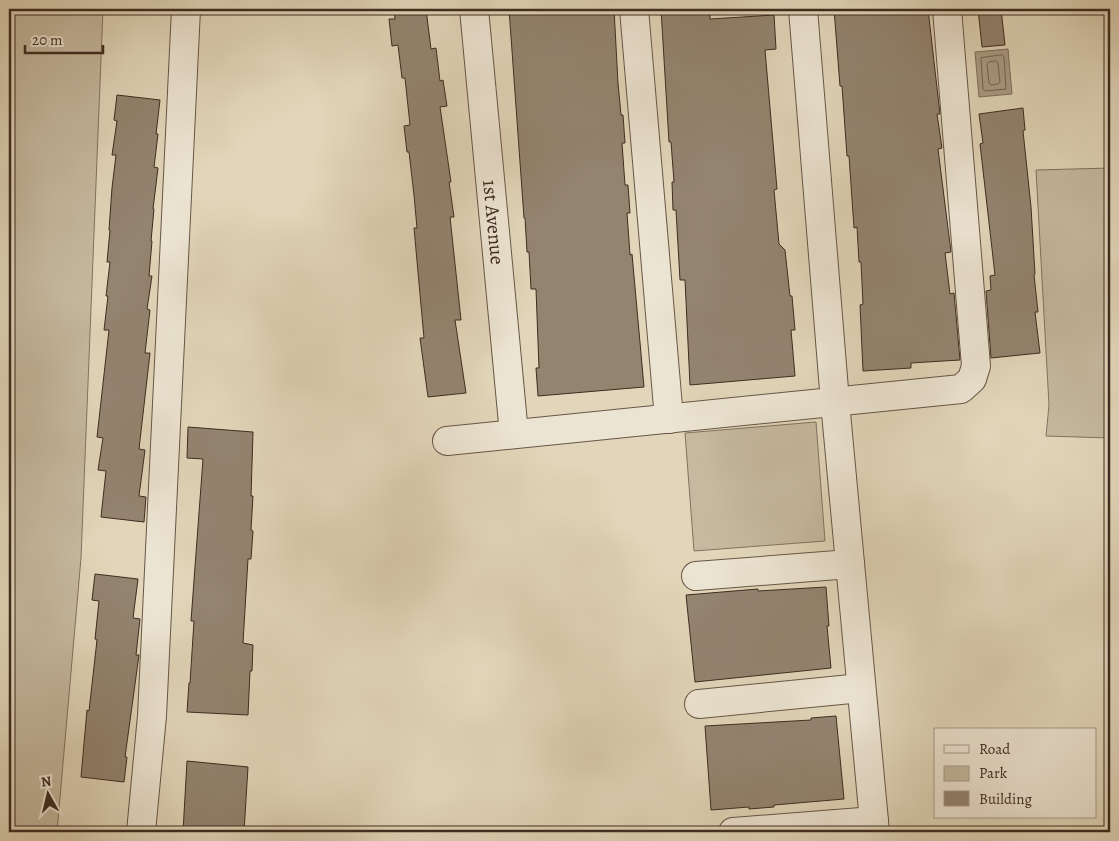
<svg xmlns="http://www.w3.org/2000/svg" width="1119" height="841" viewBox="0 0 1119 841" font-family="Alegreya,serif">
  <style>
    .green { fill: #c5b99f; stroke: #827260 }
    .water { fill: #aa9c85; stroke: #7f6f5d }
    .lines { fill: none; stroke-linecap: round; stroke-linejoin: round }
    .shore { stroke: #746453; stroke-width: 1 }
    .building { fill: #938470; stroke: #3e2c21 }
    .minor-casing { stroke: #675647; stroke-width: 30 }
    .minor { stroke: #ece4d2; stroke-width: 28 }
    .labels { text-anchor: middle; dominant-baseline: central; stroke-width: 5; stroke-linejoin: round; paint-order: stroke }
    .street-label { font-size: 20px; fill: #3e2c21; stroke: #ece4d2 }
  </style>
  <rect width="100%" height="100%" fill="#e1d6b9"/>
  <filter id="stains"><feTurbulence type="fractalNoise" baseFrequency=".004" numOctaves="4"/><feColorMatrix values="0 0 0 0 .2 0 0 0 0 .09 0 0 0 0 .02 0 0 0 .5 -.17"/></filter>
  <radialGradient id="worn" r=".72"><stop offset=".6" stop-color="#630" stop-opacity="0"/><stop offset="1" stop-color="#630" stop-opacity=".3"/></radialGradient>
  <g class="green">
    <polygon points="9,9 103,9 81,558 57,832 9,832"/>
    <polygon points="1110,168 1110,438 1046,436 1049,405 1036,170"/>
    <polygon points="816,422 825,541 694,551 685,433"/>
  </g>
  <polygon class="water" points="1008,49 1012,94 979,97 975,52"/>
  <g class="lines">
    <g class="shore">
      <polygon points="1002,55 1004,57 1006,89 985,91 983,89 981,58"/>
      <polygon points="996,61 998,63 1000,82 998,84 991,85 989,83 987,64 989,62"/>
    </g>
  </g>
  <g class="building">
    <polygon points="394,9 426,9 431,49 436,48 440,81 443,80 447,106 440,107 451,182 449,182 454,217 450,217 461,320 455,320 466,393 428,397 420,338 424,338 414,228 417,228 414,195 409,152 407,152 404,126 410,125 405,78 402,78 398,45 392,46 389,19 395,19"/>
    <polygon points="509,9 614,9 618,83 621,115 623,115 625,143 622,143 625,185 628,185 630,213 627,213 630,255 632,254 644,387 538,396 536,368 539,368 536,289 531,289 529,252 527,252 525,218 524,218"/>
    <polygon points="661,9 710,9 710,19 774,15 776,49 765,50 777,189 774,190 779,244 785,250 790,296 792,296 795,330 791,330 795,376 690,385 685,280 680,280 676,210 673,210 672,182 674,182 671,142 669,142"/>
    <polygon points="834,9 928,9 940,114 937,114 942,148 938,149 951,252 945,253 950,294 954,293 960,360 911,363 911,368 863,371 860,305 863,304 861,262 859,262 857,227 854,228 849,156 847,156 842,86 840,86"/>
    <polygon points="978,9 1001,9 1005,45 982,47"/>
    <polygon points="117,95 160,100 156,134 158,134 154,167 158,168 153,209 154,209 151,241 152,241 149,276 152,276 147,309 150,310 145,353 150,353 139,449 145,450 139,496 146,497 144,522 101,517 106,471 98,470 103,438 97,437 109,330 104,330 108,296 106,296 110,262 107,262 110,230 109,230 112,188 116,155 112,155 117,121 114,120"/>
    <polygon points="1023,108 1025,130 1023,131 1031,207 1035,274 1034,275 1038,312 1035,312 1040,353 991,358 986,291 991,290 990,276 995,275 980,144 983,143 979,114"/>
    <polygon points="188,427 253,432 251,496 253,496 251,530 253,531 251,559 248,559 243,643 253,645 252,671 250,671 248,715 187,712 189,683 190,683 194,621 191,621 203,459 187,458"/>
    <polygon points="95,574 138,579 133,618 140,619 136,655 139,655 125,757 127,757 124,782 81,777 87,710 89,711 97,640 95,639 99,601 92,600"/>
    <polygon points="826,587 829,626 827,626 831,668 695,682 686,595 758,589 758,591"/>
    <polygon points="836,716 844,799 774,805 774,807 749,809 749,807 711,810 705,726 811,720 811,718"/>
    <polygon points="187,761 248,767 244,832 183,832"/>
  </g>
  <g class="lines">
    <defs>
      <g id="minor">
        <path id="s1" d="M474,9L514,434"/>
        <polyline points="634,9 669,419"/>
        <polyline points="803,9 835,402 875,832"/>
        <polyline points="447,441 961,389 972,379 976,366 947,9"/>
        <polyline points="696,576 850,564"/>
        <polyline points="699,704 861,688"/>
        <polyline points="141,832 152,716 186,9"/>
        <polyline points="733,832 874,821"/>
      </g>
    </defs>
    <use href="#minor" class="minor-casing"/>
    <use href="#minor" class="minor"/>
  </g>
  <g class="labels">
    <g class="street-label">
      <text stroke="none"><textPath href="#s1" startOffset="214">1st Avenue</textPath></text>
    </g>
  </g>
  <rect width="1119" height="841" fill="none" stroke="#e1d6b9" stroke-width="30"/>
  <rect x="10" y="10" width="1099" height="821" fill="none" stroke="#3e2c21" stroke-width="2.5"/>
  <rect x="15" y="15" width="1089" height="811" fill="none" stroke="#3e2c21"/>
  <rect x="934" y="728" width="162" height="90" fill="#ece4d2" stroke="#a69a8b"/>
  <rect x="944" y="745" width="25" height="8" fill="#ece4d2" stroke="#a69a8b"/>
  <text x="979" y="754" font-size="15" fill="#3e2c21">Road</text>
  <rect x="944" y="766" width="25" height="15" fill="#c5b99f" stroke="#a69a8b"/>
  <text x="979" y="778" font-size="15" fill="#3e2c21">Park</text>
  <rect x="944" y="791" width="25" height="15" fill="#938470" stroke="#a69a8b"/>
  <text x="979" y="804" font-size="15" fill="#3e2c21">Building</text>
  <g transform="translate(48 794) rotate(352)" stroke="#ece4d2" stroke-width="4" paint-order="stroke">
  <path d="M0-4L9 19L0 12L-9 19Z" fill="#3e2c21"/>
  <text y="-8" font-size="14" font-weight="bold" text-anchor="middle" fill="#3e2c21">N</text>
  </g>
  <path d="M25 45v8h78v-8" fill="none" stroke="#3e2c21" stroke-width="2.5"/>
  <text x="32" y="45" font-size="15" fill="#3e2c21" stroke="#ece4d2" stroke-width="4" paint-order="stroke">20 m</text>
  <rect width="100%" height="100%" filter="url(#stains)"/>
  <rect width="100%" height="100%" fill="url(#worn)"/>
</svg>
